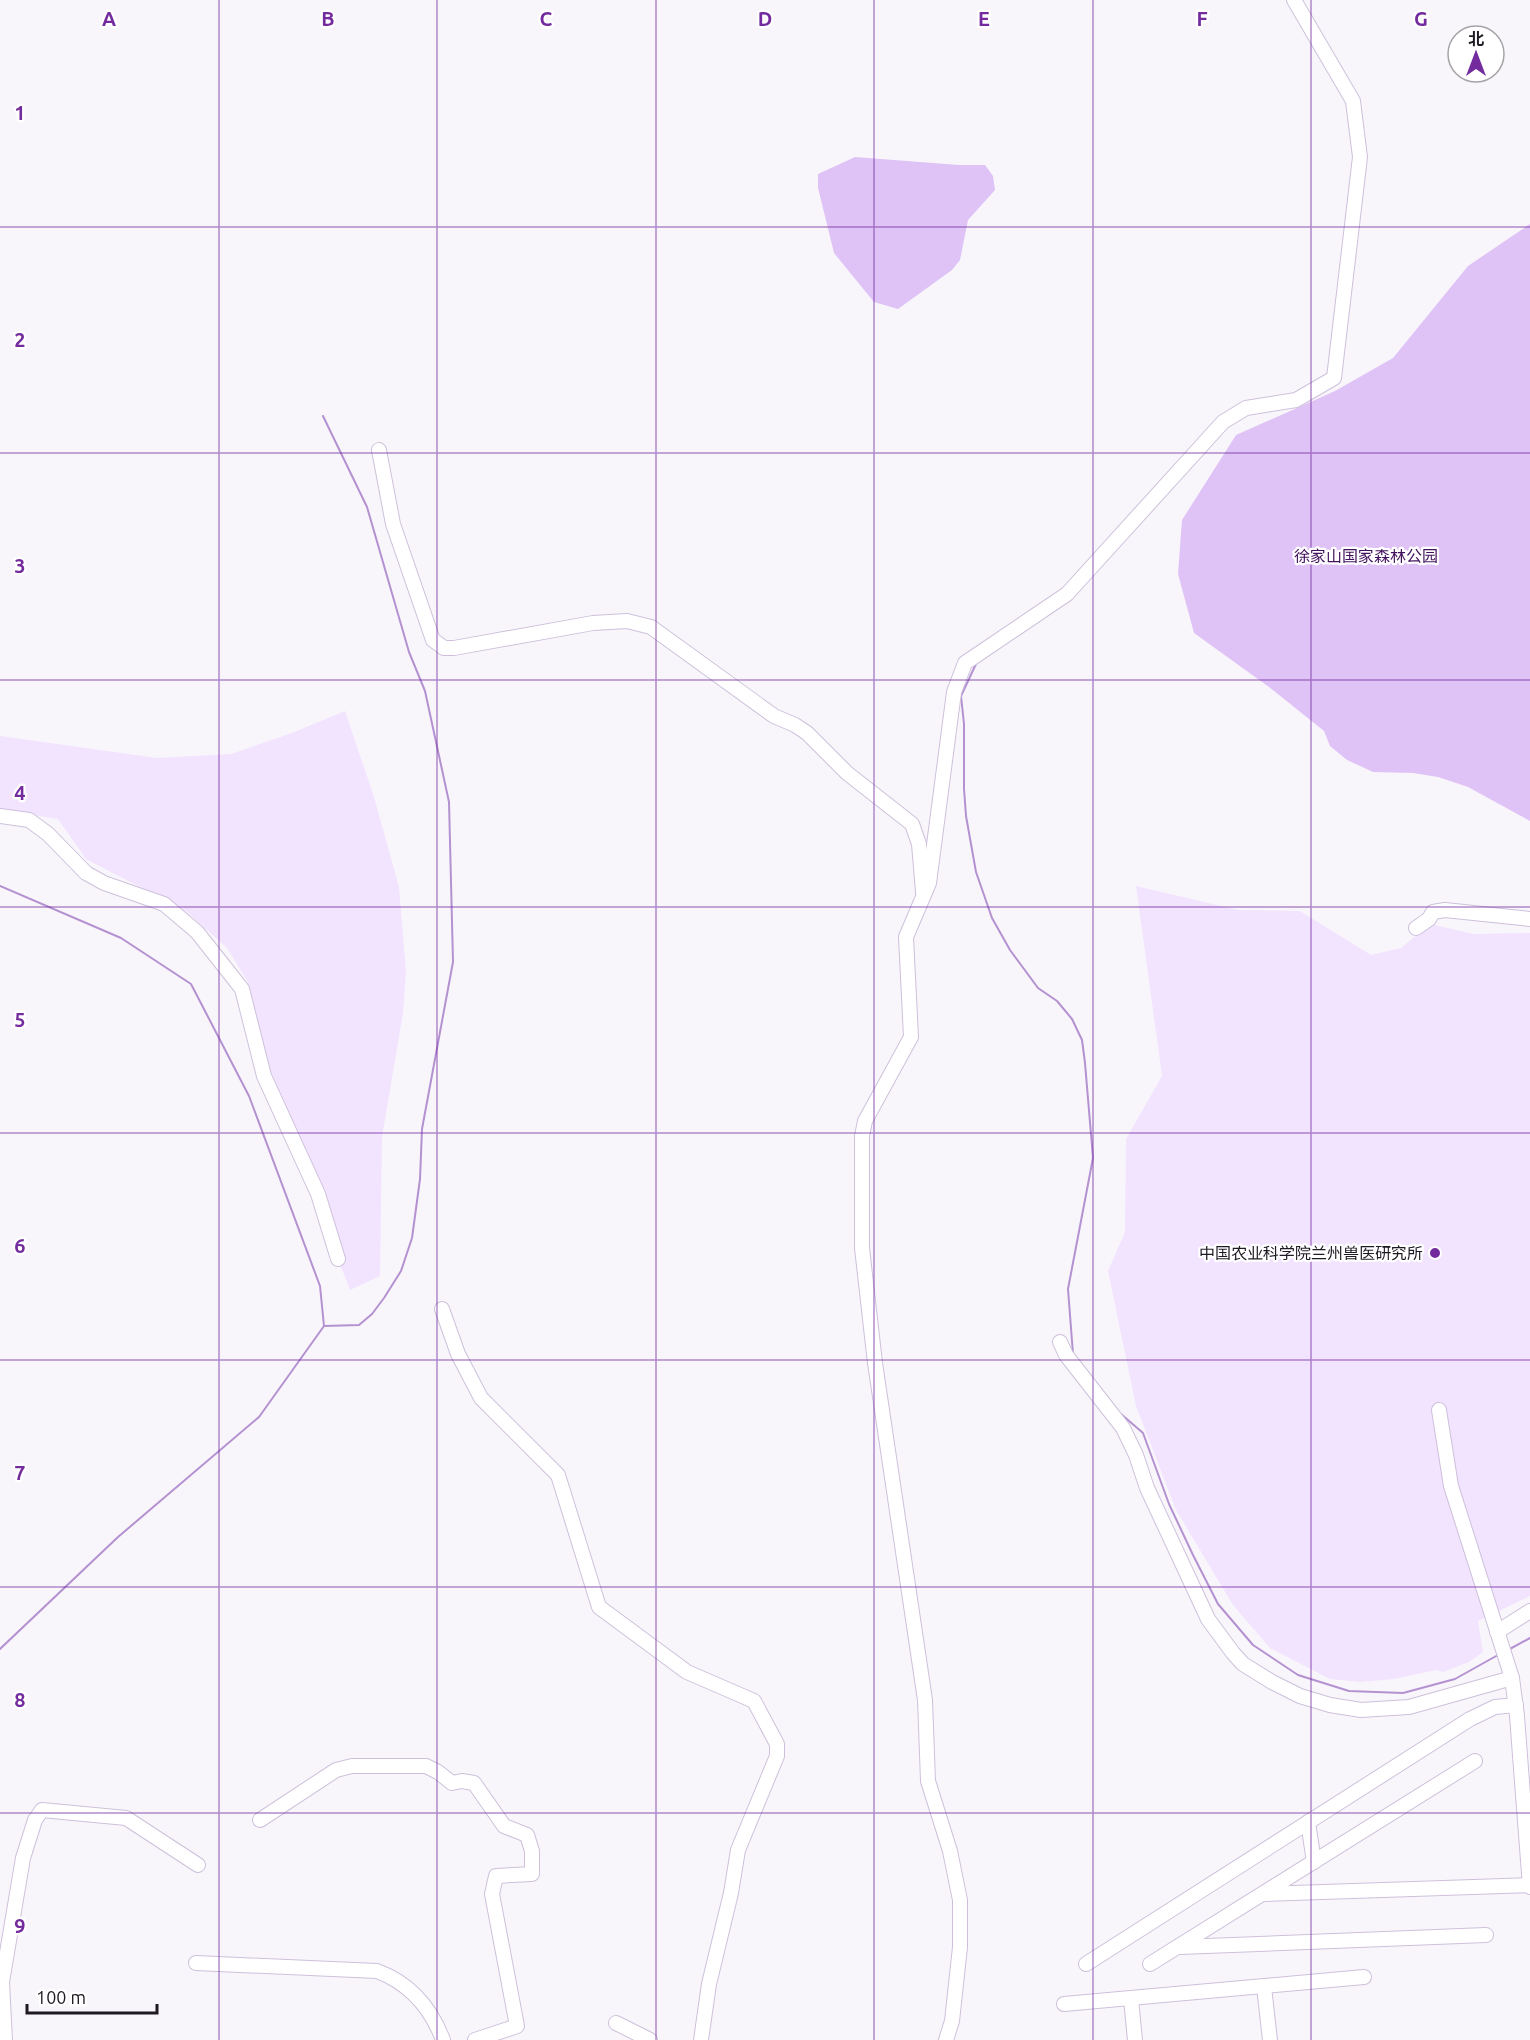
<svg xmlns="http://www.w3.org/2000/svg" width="1530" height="2040" viewBox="0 0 1530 2040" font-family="Ubuntu,'Noto Sans SC',sans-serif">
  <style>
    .built { fill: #f2e3ff }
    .green { fill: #dfc3f7 }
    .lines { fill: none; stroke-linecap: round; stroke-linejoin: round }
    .stream { stroke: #b491d1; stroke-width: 2 }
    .minor-casing { stroke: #cec0db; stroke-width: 16 }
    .minor { stroke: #fff; stroke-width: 14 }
    .grid { fill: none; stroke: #732b9e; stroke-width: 1.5; stroke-opacity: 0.55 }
    .poi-dot { fill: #732b9e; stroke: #fff; stroke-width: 2 }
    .labels { text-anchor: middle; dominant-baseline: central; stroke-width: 4.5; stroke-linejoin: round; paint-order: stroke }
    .park-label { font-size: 16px; fill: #41115d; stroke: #fff }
    .poi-label { font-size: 16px; fill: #1e1922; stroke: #fff; text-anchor: end }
    .grid-label { font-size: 20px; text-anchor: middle; font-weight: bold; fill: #732b9e; stroke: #fff; stroke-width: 4.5; stroke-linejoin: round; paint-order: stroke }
  </style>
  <rect width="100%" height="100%" fill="#f9f6fb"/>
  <g class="built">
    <polygon points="345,711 374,797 399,887 406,972 403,1013 382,1137 380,1276 350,1290 270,1081 248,982 227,948 186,911 86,859 58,819 0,810 0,736 157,758 231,754 292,733"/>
    <polygon points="1136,886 1238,910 1300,911 1371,955 1401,948 1430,924 1474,934 1530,933 1530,1596 1478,1621 1483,1652 1469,1662 1443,1672 1436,1670 1394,1679 1360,1682 1330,1679 1270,1648 1233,1605 1176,1510 1136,1406 1108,1271 1125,1232 1126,1139 1162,1076"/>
  </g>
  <g class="green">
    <polygon points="855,157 959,165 985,165 993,176 995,190 968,220 960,260 952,270 898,309 874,302 834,253 818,188 818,174"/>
    <polygon points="1530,224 1530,821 1468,787 1438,777 1413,773 1373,772 1347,760 1330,746 1324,731 1269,687 1194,633 1178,574 1182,520 1236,435 1335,391 1393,358 1468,266"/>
  </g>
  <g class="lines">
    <g class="stream">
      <polyline points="323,416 367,507 409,652 425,691 449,802 453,962 422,1129 420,1179 412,1238 401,1271 384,1298 372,1314 359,1325 324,1326"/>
      <polyline points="976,664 961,696 964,724 964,789 966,816 976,872 992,918 1010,950 1038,988 1057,1001 1072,1019 1082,1040 1085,1063 1093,1158 1068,1289 1073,1354"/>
      <polyline points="0,886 121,938 191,984 249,1096 320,1286 324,1326 259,1417 118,1537 0,1649"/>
      <polyline points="1121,1414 1143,1433 1169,1504 1193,1555 1218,1604 1253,1645 1298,1675 1349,1691 1403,1693 1455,1679 1498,1655"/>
      <polyline points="1508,1650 1530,1638"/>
    </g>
    <defs>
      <g id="minor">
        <polyline points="379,450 393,524 433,640 444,648 454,648 593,623 627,621 651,627 774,716 795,725 807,733 847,773 912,824 919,844 923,892"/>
        <polyline points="0,816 29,820 48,834 86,873 104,883 164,904 197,932 242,989 264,1076 318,1194 338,1259"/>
        <polyline points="1416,928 1429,919 1433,912 1445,910 1530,919"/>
        <polyline points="442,1309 458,1354 481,1398 558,1475 599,1607 687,1672 754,1701 777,1744 777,1756 738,1850 731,1893 709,1984 701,2040"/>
        <polyline points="1060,1342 1066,1355 1123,1428 1136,1455 1147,1488 1208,1619 1233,1653 1243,1664 1272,1682 1300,1696 1330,1705 1361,1710 1409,1707 1512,1678"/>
        <polyline points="1439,1410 1451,1486 1512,1678 1517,1716 1530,1887"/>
        <polyline points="1497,1632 1530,1611"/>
        <polyline points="260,1820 336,1770 352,1766 426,1766 438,1772 452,1783 462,1781 474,1783 504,1826 527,1835 532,1851 532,1874 496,1876 492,1894 517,2026 475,2040"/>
        <polyline points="1308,1822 1314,1862"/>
        <polyline points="1265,1894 1530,1885"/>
        <polyline points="1180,1947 1486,1935"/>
        <path d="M196,1963L377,1971C409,1983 431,2008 443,2040"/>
        <polyline points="1086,1964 1470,1719 1495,1707 1516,1705"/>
        <polyline points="1150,1964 1475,1761"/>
        <polyline points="1264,1987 1270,2040"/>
        <polyline points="1131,1999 1135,2040"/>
        <polyline points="1064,2004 1364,1977"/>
        <polyline points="616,2023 650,2040"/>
        <polyline points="5,2040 2,1982 23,1858 35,1820 42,1810 126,1818 198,1865"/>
        <polyline points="946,2040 952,2021 960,1947 960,1900 950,1851 928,1781 925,1700 875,1363 862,1248 862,1136 865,1121 911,1037 906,937 929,883 954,692 965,663 1067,594 1223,422 1246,408 1296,400 1334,378 1360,157 1353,101 1294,0"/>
      </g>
    </defs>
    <use href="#minor" class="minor-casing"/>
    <use href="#minor" class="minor"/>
  </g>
  <path class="grid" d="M219,0V2040M437,0V2040M656,0V2040M874,0V2040M1093,0V2040M1311,0V2040M0,227H1530M0,453H1530M0,680H1530M0,907H1530M0,1133H1530M0,1360H1530M0,1587H1530M0,1813H1530"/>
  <circle class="poi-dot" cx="1435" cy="1253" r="6"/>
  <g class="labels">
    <g class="park-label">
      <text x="1366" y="556">徐家山国家森林公园</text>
    </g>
    <g class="poi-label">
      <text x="1423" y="1253">中国农业科学院兰州兽医研究所</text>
    </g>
  </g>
  <g class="grid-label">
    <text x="109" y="26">A</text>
    <text x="328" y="26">B</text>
    <text x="546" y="26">C</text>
    <text x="765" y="26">D</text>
    <text x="984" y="26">E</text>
    <text x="1202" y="26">F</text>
    <text x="1421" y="26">G</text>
    <text x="20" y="120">1</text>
    <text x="20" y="347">2</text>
    <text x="20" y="573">3</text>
    <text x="20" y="800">4</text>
    <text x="20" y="1027">5</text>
    <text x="20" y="1253">6</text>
    <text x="20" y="1480">7</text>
    <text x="20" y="1707">8</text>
    <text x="20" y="1933">9</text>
  </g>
  <g transform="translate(1476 54)"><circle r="28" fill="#ffffff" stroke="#a5a3a7" stroke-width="1.5"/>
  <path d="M0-4.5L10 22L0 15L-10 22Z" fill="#732b9e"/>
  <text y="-9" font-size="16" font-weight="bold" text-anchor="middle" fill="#1e1922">北</text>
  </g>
  <path d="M27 2004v9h130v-9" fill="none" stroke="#1e1922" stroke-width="3"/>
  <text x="36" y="2004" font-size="18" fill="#1e1922" stroke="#ffffff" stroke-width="4.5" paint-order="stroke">100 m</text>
</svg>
